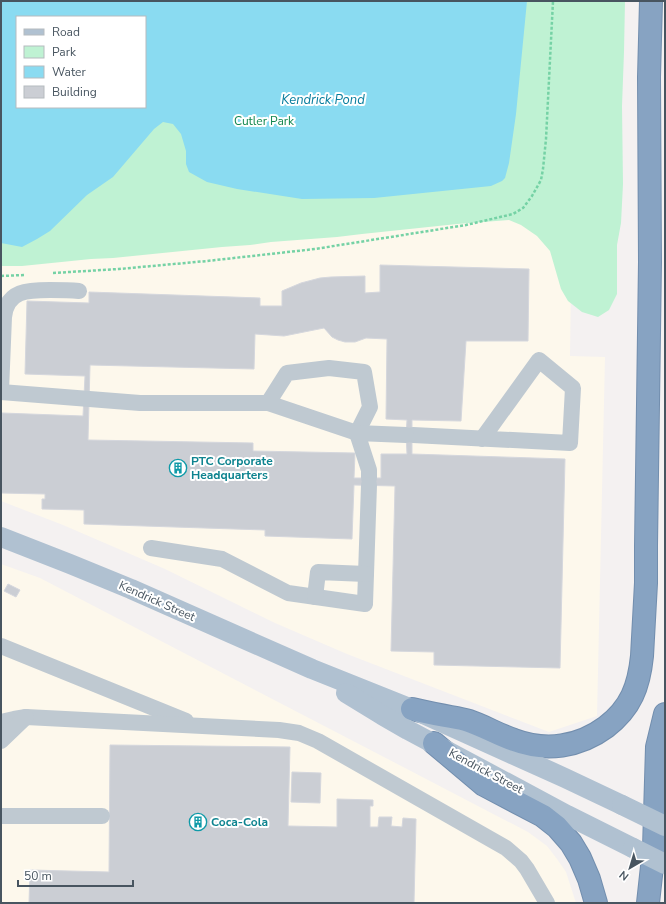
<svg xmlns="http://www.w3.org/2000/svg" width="666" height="904" viewBox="0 0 666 904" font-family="'Nunito Sans',sans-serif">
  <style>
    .commercial { fill: #fdf8ec }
    .green { fill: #bff2d3; fill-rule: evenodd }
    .water { fill: #8adbf1; fill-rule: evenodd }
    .building { fill: #cbced4; stroke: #d5d7dd; fill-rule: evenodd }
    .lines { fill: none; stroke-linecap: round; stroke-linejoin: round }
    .highway-casing { stroke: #728eae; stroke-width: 24 }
    .path { stroke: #75d2a5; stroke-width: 2.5; stroke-dasharray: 3 2; stroke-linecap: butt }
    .minor { stroke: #bfc9d1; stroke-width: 16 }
    .major { stroke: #b0c1d1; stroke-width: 20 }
    .highway { stroke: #87a3c2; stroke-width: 22 }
    .major-bridge { stroke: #b0c1d1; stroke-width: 20 }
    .labels { text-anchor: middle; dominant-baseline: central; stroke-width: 4; stroke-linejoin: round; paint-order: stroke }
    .park-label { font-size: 12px; fill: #13874e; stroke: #fff }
    .culture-label { font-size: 12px; font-weight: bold; fill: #0d838f; stroke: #fff; text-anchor: start }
    .street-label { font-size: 12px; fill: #485560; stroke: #fff }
    .water-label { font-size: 13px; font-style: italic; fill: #077d9d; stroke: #fff }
  </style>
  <rect width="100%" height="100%" fill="#f4f1f1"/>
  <g class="commercial">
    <polygon points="572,212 570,356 605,357 597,716 549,732 347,654 275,623 165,569 63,525 1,501 1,266"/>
    <polygon points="1,564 40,578 528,832 547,846 557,859 566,872 576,903 1,903"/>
  </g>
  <path class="green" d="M1,1H625L624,52L622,106L623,184L621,223L617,245V294L609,310L598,317L582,312L568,301L561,289L550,251L537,236L521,225L509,220L457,224L362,234L337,237L271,242L250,245L222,247L113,258L91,259L22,266H1ZM17,17H145V107H17Z"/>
  <path class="water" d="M1,1H527L516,114L509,163L505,178L502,181L491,186L374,198L302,199L237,189L207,182L189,172L186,164V151L181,134L173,124L163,122L154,129L113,177L87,195L50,231L37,239L22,247L1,243ZM17,17H145V107H17Z"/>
  <g class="building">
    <path d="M380,265L529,269L528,341H466L461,421L412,420V454L565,459L560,668L434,665V652L391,651L395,486L354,485L352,539L265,536V530L84,524V510L42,509V499H45V494L1,493L2,413L83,416L85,376L25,374L27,301L89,303V292L260,298V306H282V291L301,283L320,278L331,277L365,276V293L380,292ZM324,328L332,337L338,340L345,342H355L366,338L387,339L386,419L407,420L406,435L407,454H381V478H354L355,453L253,451V443L88,440L90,365L254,369L255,334L284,336Z"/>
    <polygon points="8,584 20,590 16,597 4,591"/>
    <polygon points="110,745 290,747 288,826 337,827 337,799 373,800 373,806 370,806 370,827 378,827 379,817 392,817 391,826 402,827 403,818 416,819 414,903 29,903 30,870 109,872"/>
    <polygon points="292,772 321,773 320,803 291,802"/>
  </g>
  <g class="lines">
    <defs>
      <g id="highway">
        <path d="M412,709C425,712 438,715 451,717C457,718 463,719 469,721C484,726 499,735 514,740C546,752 579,747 606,727C631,708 639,686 642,656L646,583V546L650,262L649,77L651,1"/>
        <polyline points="434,743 484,785 543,816 557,827 571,843 580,858 589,879 596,903"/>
        <polyline points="648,903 654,848 657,747 665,714"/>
      </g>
    </defs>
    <use href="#highway" class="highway-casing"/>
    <g class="path">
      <polyline points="53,273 119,269 207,261 315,249 466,225 513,214 523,208 532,196 541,180 543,169 546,139 553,1"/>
      <polyline points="1,276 24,275"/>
    </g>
    <g class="minor">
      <path d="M1,391L4,317C7,290 28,290 50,290C59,290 69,290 79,291"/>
      <polyline points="1,392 140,403 268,403 357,433 370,407 364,372 329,368 287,373 268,403"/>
      <polyline points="413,435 570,443 573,388 539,360 482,439"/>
      <polyline points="369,478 369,470 357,433 406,435"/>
      <polyline points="151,548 222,559 288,593 365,604 369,485"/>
      <polyline points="315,597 318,572 366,574"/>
      <polyline points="1,646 186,721"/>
      <polyline points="1,722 14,719 26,717 279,730 299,733 318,741 506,848 521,861 527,869 547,903"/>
      <polyline points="1,741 26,717"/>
      <polyline points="1,816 102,816"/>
    </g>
    <g class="major">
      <polyline points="1,537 70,564 131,589 312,669 412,709 565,778 622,805"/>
      <polyline points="346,693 382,715 408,730 567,815 633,848"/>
    </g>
    <use href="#highway" class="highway"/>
    <g class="major-bridge">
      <polyline points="622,805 665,826"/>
      <polyline points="633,848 665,864"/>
    </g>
  </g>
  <defs>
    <symbol id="building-ring" viewBox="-11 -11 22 22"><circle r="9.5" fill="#fff" stroke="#0f9aa8" stroke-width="1.5"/><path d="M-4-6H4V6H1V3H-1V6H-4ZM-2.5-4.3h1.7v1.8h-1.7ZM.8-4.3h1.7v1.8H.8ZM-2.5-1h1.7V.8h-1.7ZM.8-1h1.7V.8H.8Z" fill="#0f9aa8"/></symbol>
  </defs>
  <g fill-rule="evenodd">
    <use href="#building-ring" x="168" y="458" width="20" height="20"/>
    <use href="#building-ring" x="188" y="812" width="20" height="20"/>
  </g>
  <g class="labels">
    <g class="park-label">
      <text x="264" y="121">Cutler Park</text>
    </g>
    <g class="culture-label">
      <text x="191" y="461">PTC Corporate<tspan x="191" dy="14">Headquarters</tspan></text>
      <text x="211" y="822">Coca-Cola</text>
    </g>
    <g class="street-label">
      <text transform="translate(157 601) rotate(24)">Kendrick Street</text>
      <text transform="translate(486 771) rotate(28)">Kendrick Street</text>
    </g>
    <g class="water-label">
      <text x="323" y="100">Kendrick Pond</text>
    </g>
  </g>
  <rect width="666" height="904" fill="none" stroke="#485560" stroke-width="4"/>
  <rect x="16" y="16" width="130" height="92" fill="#ffffff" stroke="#b6bbbf"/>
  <rect x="24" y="29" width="20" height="6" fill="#b0c1d1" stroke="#b6bbbf"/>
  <text x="52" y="36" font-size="12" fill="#485560">Road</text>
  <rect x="24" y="46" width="20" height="12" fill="#bff2d3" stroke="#b6bbbf"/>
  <text x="52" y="56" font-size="12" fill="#485560">Park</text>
  <rect x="24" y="66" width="20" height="12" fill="#8adbf1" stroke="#b6bbbf"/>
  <text x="52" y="76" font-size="12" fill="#485560">Water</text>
  <rect x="24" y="86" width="20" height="12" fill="#cbced4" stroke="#b6bbbf"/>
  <text x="52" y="96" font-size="12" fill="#485560">Building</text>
  <g transform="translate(630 868) rotate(218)" stroke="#ffffff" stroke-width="3" paint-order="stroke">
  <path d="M0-3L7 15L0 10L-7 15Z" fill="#485560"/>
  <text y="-6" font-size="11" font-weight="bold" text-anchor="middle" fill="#485560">N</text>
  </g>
  <path d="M18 880v6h115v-6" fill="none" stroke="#485560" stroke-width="2"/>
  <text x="24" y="880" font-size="12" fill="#485560" stroke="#ffffff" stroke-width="3" paint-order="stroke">50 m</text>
</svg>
